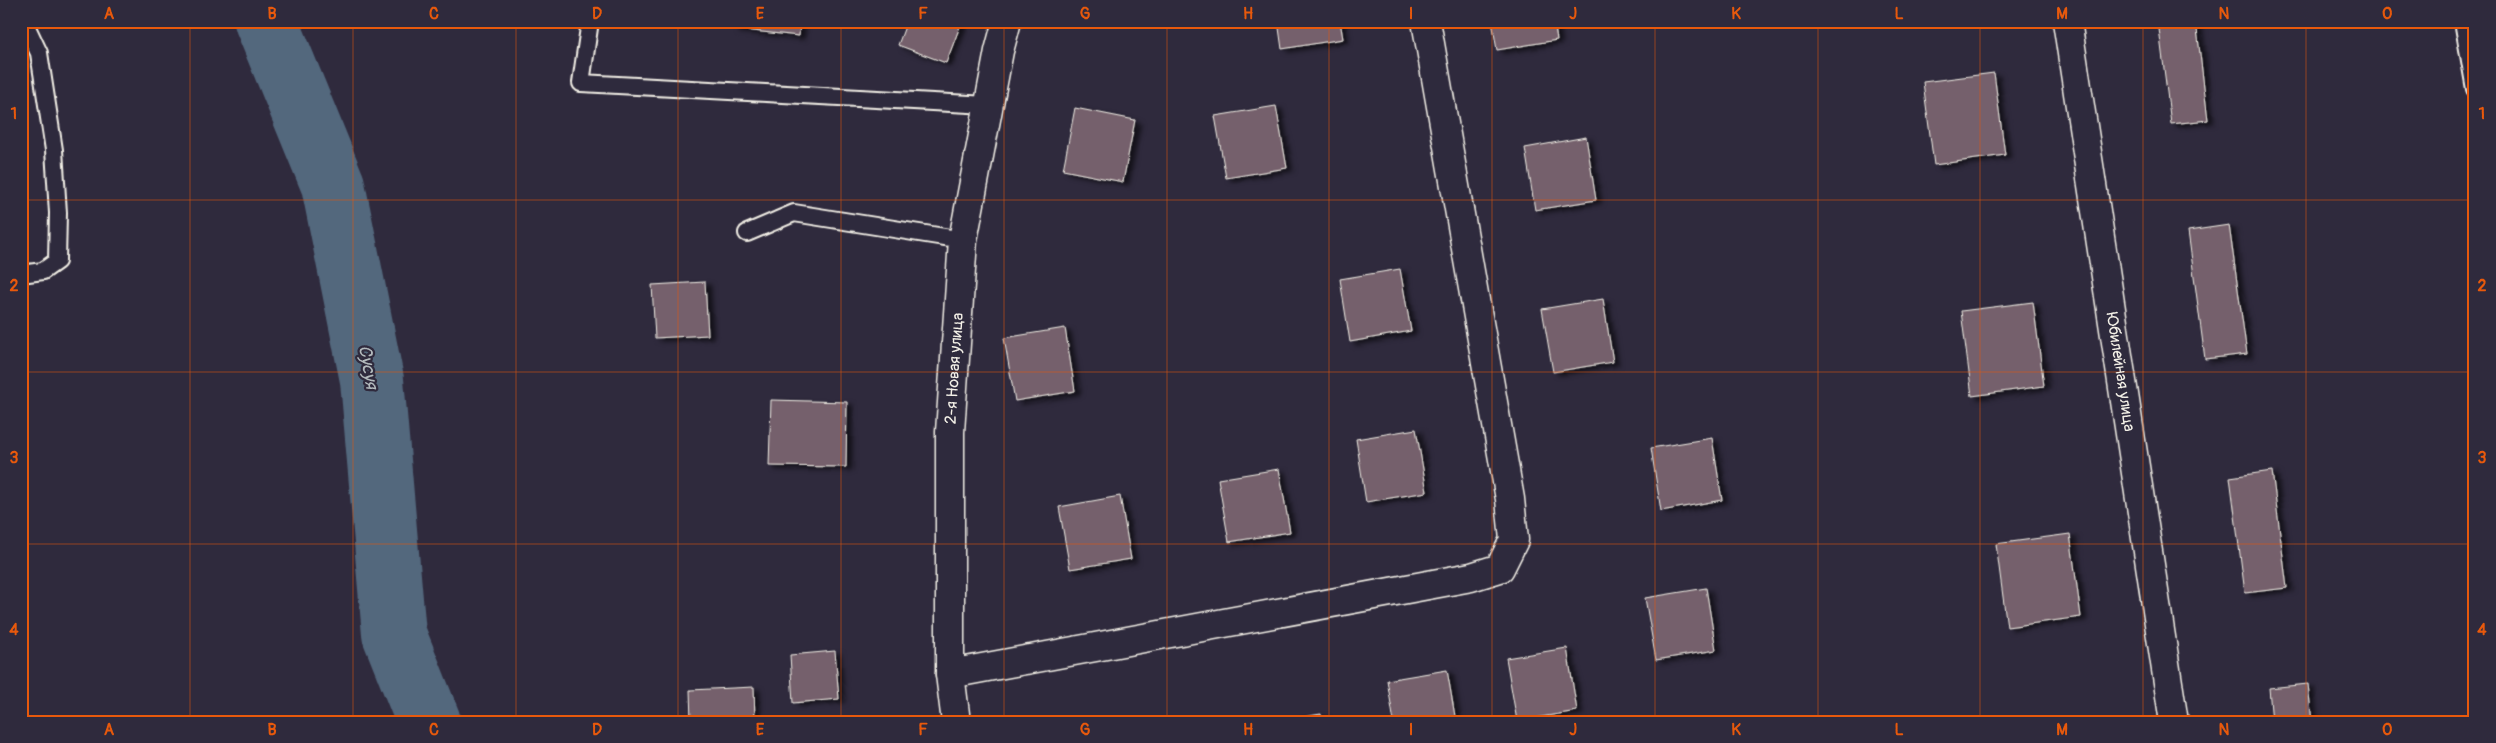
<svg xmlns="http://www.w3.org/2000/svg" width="2496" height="743" viewBox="0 0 2496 743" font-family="Pangolin,sans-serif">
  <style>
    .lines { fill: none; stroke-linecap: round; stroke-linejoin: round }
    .river { stroke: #52687d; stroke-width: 64 }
    .building { fill: #75616c; stroke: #f4f1e8; filter: url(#shadow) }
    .service-casing { stroke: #f4f1e8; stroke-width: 20 }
    .minor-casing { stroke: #f4f1e8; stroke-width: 31 }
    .service { stroke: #2f2a3d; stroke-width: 16 }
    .minor { stroke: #2f2a3d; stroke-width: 28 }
    .grid { fill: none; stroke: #e8590c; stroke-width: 1; stroke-opacity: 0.55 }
    .labels { text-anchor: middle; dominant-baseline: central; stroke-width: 4.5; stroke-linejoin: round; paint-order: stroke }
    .street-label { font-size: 16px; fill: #f4f1e8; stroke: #2f2a3d }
    .water-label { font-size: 18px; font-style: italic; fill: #b3babd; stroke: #2f2a3d }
    .neatline { fill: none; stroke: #e8590c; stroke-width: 2 }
    .grid-label { font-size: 16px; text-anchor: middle; font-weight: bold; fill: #e8590c }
  </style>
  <defs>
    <filter id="shadow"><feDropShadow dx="5.5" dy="3" stdDeviation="2.5" flood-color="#0009"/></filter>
  </defs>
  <rect width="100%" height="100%" fill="#2f2a3d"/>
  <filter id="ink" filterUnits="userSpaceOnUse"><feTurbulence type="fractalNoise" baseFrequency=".02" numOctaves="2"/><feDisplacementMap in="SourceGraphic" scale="10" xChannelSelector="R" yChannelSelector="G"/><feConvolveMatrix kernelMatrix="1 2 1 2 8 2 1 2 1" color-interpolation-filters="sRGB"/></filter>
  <g filter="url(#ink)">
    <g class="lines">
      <polyline class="river" points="266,21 333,185 372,380 394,634 429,722"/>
    </g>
    <g class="building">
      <polygon points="735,21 800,21 799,36 734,29"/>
      <polygon points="907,21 962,21 946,63 898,45"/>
      <polygon points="1278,21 1340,21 1343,39 1282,49"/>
      <polygon points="1492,21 1554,21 1557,40 1497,50"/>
      <polygon points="2158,21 2196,21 2208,120 2171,124"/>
      <polygon points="1994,73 2005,155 1934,165 1923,82"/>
      <polygon points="1276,106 1287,168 1226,178 1215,116"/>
      <polygon points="1075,108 1135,120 1123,182 1063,170"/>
      <polygon points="1586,137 1596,200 1535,210 1525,148"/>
      <polygon points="2229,225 2247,354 2205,359 2188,231"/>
      <polygon points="1400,269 1411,331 1350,342 1340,279"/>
      <polygon points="705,282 708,335 655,338 652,285"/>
      <polygon points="1603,299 1613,362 1553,372 1542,309"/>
      <polygon points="2033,302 2044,386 1972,396 1961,311"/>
      <polygon points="1065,328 1075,391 1015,401 1004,338"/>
      <polygon points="771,400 847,402 846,467 769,466"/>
      <polygon points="1416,429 1427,492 1366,502 1356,439"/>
      <polygon points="1712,438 1722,500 1661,511 1651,448"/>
      <polygon points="1279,469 1290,532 1229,542 1218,479"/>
      <polygon points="2272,471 2287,588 2245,593 2230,477"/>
      <polygon points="1120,496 1131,559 1070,569 1059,507"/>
      <polygon points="2070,534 2081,617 2007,627 1996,544"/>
      <polygon points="1706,588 1716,650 1656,660 1645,598"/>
      <polygon points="1567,648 1577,711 1517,721 1506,658"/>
      <polygon points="835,651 839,699 793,703 790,655"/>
      <polygon points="1447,670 1456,722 1394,722 1387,680"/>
      <polygon points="2308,684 2312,722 2272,722 2269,688"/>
      <polygon points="754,687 755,722 691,722 690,690"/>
      <polygon points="1321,714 1322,722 1272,722"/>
    </g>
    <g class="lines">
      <defs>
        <g id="service">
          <polyline points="590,21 581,83 988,105"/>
          <polyline points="2463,21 2475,89"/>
          <polyline points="747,233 794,213 963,240"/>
          <polyline points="21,274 43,271 57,261 58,213 54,150 39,53 24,21"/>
        </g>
        <g id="minor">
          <path id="s1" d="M2067,21L2174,722"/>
          <polyline points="950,674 1471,577 1500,568 1514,540 1510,499 1426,21"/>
          <path id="s2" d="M956,722L950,674V432L963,240L999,51L1007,21"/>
        </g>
      </defs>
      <use href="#service" class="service-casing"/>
      <use href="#minor" class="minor-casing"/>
      <use href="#service" class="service"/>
      <use href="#minor" class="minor"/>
    </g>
  </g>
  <path class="grid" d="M190,21V722M353,21V722M516,21V722M678,21V722M841,21V722M1004,21V722M1167,21V722M1329,21V722M1492,21V722M1655,21V722M1818,21V722M1980,21V722M2143,21V722M2306,21V722M21,200H2475M21,372H2475M21,544H2475"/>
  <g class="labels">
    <g class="street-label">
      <text stroke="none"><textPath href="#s2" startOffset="354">2-я Новая улица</textPath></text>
      <text stroke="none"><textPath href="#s1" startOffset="355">Юбилейная улица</textPath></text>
    </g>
    <g class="water-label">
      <text transform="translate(368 367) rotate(80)">Сусуя</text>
    </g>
  </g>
  <rect width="2496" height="743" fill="none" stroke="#2f2a3d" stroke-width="55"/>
  <rect x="28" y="28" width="2440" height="688" class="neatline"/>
  <g class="grid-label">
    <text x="109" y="19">A</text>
    <text x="272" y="19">B</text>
    <text x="434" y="19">C</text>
    <text x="597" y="19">D</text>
    <text x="760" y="19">E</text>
    <text x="923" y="19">F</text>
    <text x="1085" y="19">G</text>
    <text x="1248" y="19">H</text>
    <text x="1411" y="19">I</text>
    <text x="1573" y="19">J</text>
    <text x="1736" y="19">K</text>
    <text x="1899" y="19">L</text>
    <text x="2062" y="19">M</text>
    <text x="2224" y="19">N</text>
    <text x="2387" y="19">O</text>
    <text x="14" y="119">1</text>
    <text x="2482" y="119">1</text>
    <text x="14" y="291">2</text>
    <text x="2482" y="291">2</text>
    <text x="14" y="463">3</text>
    <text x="2482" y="463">3</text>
    <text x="14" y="635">4</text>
    <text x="2482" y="635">4</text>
    <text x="109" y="735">A</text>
    <text x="272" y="735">B</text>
    <text x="434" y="735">C</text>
    <text x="597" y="735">D</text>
    <text x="760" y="735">E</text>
    <text x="923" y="735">F</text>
    <text x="1085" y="735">G</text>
    <text x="1248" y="735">H</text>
    <text x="1411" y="735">I</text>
    <text x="1573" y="735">J</text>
    <text x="1736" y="735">K</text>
    <text x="1899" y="735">L</text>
    <text x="2062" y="735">M</text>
    <text x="2224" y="735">N</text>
    <text x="2387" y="735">O</text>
  </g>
</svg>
